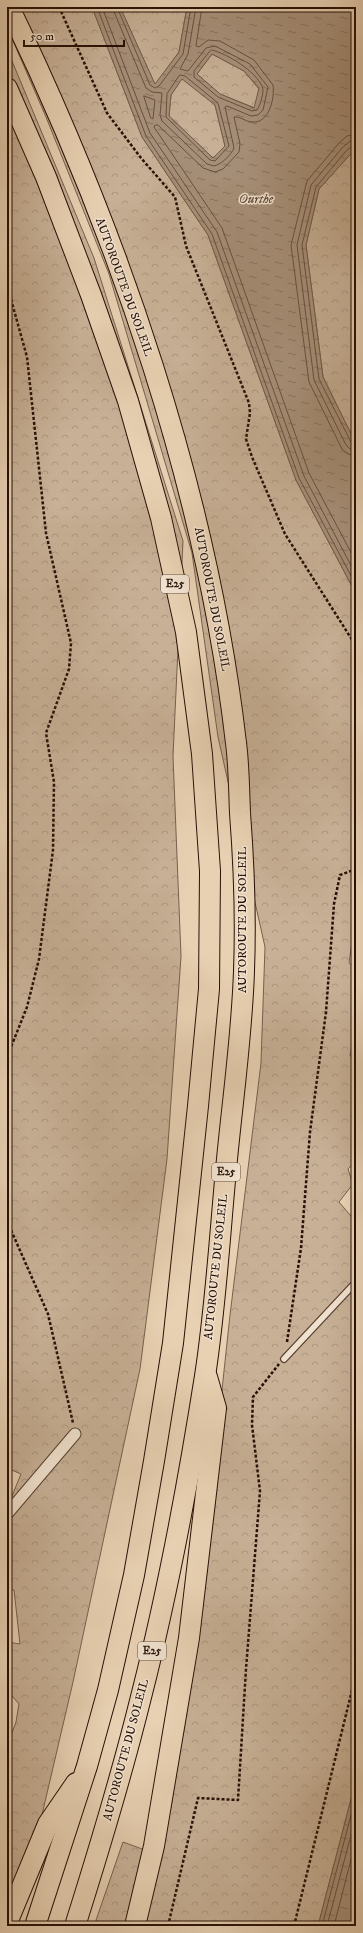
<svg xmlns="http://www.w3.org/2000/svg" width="363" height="1933" viewBox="0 0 363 1933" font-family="'IM FELL DW Pica',serif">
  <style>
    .forest { fill: url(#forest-crowns); stroke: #76604e }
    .water { fill: url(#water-ripples); stroke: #735c4a; fill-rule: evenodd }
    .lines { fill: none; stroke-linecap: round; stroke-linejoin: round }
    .shore { stroke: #66503f; stroke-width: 1 }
    .lane-casing { stroke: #564031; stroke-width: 8 }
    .street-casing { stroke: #564031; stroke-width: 13 }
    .highway-casing { stroke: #261006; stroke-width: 22 }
    .path { stroke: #261006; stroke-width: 2.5; stroke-dasharray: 3 2; stroke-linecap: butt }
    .lane { stroke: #f0e1ce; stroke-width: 5.5 }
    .street { stroke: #f0e1ce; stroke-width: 11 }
    .highway { stroke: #e8d1b3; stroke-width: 20 }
    .labels { text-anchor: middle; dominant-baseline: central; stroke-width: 3; stroke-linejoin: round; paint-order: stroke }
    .shield { fill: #f0e1ce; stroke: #634f42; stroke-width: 1 }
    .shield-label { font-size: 11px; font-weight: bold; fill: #261006 }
    .street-label { font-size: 12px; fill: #261006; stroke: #f0e1ce }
    .water-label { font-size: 13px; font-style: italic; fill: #604939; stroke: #f0e1ce }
  </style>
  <defs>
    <pattern id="forest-crowns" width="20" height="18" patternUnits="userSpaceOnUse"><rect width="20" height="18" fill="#c7b096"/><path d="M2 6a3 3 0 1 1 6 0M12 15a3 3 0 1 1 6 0" fill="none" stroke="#ab9680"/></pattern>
    <pattern id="water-ripples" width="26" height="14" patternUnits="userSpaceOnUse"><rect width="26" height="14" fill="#a68f78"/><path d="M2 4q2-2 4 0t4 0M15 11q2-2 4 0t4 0" fill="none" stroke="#877360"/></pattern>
  </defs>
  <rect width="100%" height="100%" fill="#e8d1b3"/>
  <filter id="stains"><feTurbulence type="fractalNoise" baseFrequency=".005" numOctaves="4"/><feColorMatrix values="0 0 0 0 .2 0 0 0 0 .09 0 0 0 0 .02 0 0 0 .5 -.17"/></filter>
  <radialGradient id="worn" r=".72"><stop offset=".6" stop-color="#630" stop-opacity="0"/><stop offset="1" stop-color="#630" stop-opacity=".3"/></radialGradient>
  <g class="forest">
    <polygon points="7,7 92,7 142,137 208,235 296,480 356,594 356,914 349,963 356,968 356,1020 350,1056 356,1057 356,1161 348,1169 353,1184 339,1202 356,1222 356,1780 318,1926 94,1926 123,1842 145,1850 171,1808 200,1595 230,1315 261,1063 265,947 218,737 192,553 109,274 46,117 7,27"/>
    <polygon points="120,7 187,7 179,52 155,85"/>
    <polygon points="7,49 94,258 183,541 173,756 181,956 167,1159 140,1369 73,1682 16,1926 7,1926 7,1746 16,1722 19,1704 7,1690 7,1642 20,1644 14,1590 7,1589 7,1508 21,1474 7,1468"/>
    <polygon points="212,54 244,71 259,89 255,108 220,94 197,74"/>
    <polygon points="182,78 215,105 225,146 213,158 169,116 171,95"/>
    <polygon points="356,148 356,444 323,377 306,245 319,189"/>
  </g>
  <g class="water">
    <path d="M92,7H120L155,84L179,52L187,7H356V148L319,189L306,245L323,377L356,444V594L296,480L208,235L142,137ZM212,54L244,71L259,88L254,108L220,94L197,74ZM182,79L215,105L225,146L213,158L169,116L171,95Z"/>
    <polygon points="356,1780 356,1926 318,1926"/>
  </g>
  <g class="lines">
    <g class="shore">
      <polyline points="97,7 146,136 212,234 299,478 356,585"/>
      <polyline points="102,7 150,133 217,232 304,476 356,575"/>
      <path d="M112,7L146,88L152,92L162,93L160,115L162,121L207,164L214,166C222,164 231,155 234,148L225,107L227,106L251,116L258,115L263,110L268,87L250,64L215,46L206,48L188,71L180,69L188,54L196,7"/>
      <polyline points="117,7 150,85 155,88 159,86 183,54 191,7"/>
      <path d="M202,7L196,46L199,47L208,40L220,41L254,60L273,85C275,98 269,124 252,122C246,122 240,116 234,117L240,144L239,152L223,169L215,172L203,168L158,125H155L154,127L222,228L309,473L356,562"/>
      <path d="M212,50C228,54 255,71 262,86C265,91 260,106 257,110L252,111L218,97L194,77V71L209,52Z"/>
      <polygon points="180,75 185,76 218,103 229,146 215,161 210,160 166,117 167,94"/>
      <polygon points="144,96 155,100 153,119 151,118"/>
      <polyline points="356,134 347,136 339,143 307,181 291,245 309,382 342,449 348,454 356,456"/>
      <polyline points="356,140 350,141 342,148 311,185 297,245 314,380 346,445 350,449 356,450"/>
      <polyline points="356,145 352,146 346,151 316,187 302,245 319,379 351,442 356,445"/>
      <polyline points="322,1926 356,1796"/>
      <polyline points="327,1926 356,1816"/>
      <polyline points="334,1926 356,1840"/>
    </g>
    <defs>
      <polyline id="lane" points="284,1359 356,1282"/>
      <polyline id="street" points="7,1514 75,1434"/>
      <g id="highway">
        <path d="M9,7C119,235 207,491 236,743C239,766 239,790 240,813C244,865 246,918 244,971C242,1034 233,1097 227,1159C220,1231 216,1305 205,1376C188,1484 168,1592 141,1697C122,1774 99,1850 75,1926"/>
        <polyline points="7,88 46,177 91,295 128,401 161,518 186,632 202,754 210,871 209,989 198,1106 173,1343 154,1461 134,1575 108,1690 87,1766 35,1926"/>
        <polyline points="7,1923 48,1824 76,1783"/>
        <polyline points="135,1926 154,1846 189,1638 216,1408 207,1377"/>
      </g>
    </defs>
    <use href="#lane" class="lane-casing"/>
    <use href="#street" class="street-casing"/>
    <use href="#highway" class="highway-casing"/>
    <g class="path">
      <polyline points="59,7 107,113 141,158 175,197 186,246 249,403 250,413 246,439 252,457 285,534 356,646"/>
      <polyline points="7,285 27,357 46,533 71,643 69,669 46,733 54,782 53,850 39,959 27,1007 7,1057"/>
      <polyline points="7,1221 48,1314 73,1423"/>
      <polyline points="287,1342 301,1248 310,1132 326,1012 334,904 340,875 356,869"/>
      <polyline points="168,1926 198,1798 238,1800 246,1669 260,1491 252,1425 253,1397 279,1364"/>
      <polyline points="294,1926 356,1674"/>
    </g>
    <use href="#lane" class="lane"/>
    <use href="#street" class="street"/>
    <use href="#highway" class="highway"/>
  </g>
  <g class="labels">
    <g class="shield">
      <rect x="161" y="575" width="28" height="18" rx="3"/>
      <rect x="212" y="1163" width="28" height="18" rx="3"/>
      <rect x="138" y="1642" width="28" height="18" rx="3"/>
    </g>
    <g class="shield-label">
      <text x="175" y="584">E25</text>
      <text x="226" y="1172">E25</text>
      <text x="152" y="1651">E25</text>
    </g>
    <g class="street-label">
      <text transform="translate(124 287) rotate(70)">AUTOROUTE DU SOLEIL</text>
      <text transform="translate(212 599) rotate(79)">AUTOROUTE DU SOLEIL</text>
      <text transform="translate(242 920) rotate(-90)">AUTOROUTE DU SOLEIL</text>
      <text transform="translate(216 1267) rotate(-84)">AUTOROUTE DU SOLEIL</text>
      <text transform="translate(126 1750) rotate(-75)">AUTOROUTE DU SOLEIL</text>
    </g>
    <g class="water-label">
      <text x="256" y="199">Ourthe</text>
    </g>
  </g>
  <rect width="363" height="1933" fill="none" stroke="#e8d1b3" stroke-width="24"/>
  <rect x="8" y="8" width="347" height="1917" fill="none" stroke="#261006" stroke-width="2"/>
  <rect x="12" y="12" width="339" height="1909" fill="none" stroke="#261006"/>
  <path d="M24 40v6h100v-6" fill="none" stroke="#261006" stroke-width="2"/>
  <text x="30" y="40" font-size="12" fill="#261006" stroke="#f0e1ce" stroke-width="3" paint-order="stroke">50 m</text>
  <rect width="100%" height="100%" filter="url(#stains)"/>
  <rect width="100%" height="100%" fill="url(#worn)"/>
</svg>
